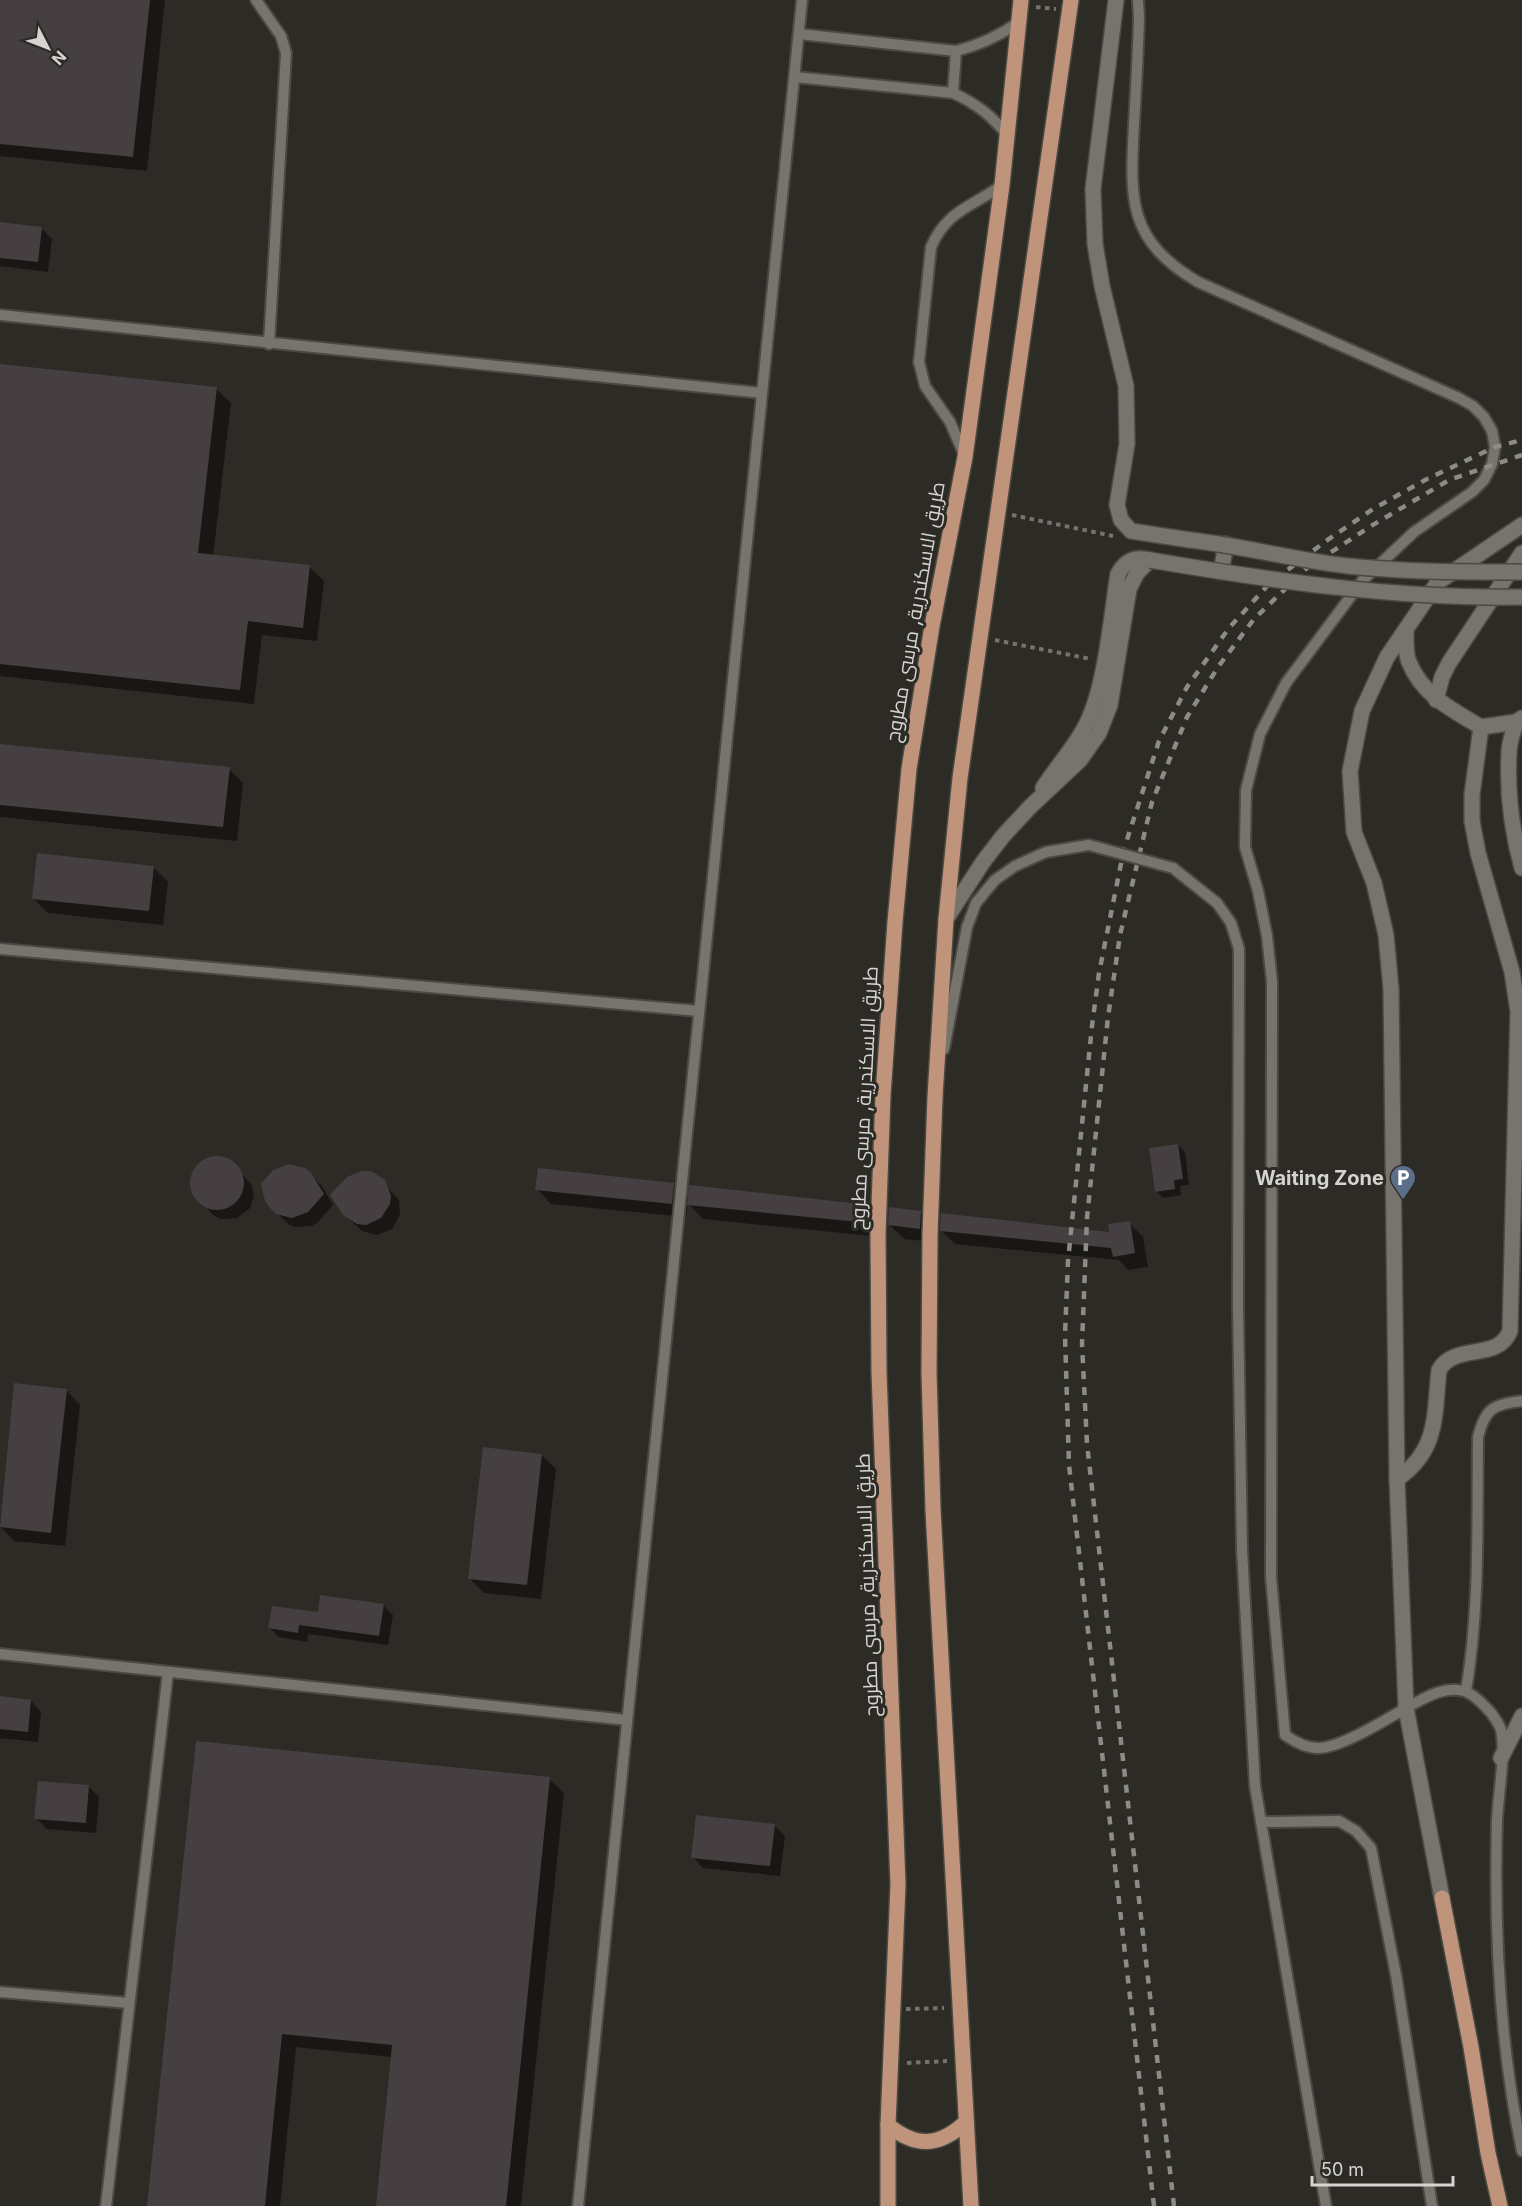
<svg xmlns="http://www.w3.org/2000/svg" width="1522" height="2206" viewBox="0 0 1522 2206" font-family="Inter,Cairo,sans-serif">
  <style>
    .shadow { fill: #0007 }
    .building { fill: #463f41 }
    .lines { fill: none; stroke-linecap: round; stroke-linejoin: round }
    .service-casing { stroke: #4b4944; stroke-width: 14 }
    .minor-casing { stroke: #4b4944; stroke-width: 18 }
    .tertiary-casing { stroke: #4b4944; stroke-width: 18 }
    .primary-casing { stroke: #4b4944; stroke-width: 18 }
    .path { stroke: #75736e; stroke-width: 4; stroke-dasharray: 4.5 4.5; stroke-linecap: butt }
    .service { stroke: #76746d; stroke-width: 10 }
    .minor { stroke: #76746d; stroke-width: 15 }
    .tertiary { stroke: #76746d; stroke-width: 15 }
    .primary { stroke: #c0947a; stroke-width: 15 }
    .rail { stroke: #8c8b86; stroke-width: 4.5; stroke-dasharray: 8 8; stroke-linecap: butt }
    .service-bridge-casing { stroke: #4b4944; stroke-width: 14; stroke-linecap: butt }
    .tertiary-bridge-casing { stroke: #4b4944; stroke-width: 18; stroke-linecap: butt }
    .service-bridge { stroke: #76746d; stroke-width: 10 }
    .tertiary-bridge { stroke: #76746d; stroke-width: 15 }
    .labels { text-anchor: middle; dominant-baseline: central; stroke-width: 6; stroke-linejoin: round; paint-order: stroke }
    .street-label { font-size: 20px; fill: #d5d4d0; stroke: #2d2b25 }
    .poi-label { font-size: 20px; font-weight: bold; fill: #d5d4d0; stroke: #2d2b25; text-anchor: end }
  </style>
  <rect width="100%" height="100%" fill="#2d2b25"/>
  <g class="shadow">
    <polygon points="0,0 165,0 147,171 0,156"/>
    <polygon points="0,224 41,228 52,239 48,272 0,266"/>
    <polygon points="0,365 216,389 231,403 213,557 309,567 324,581 317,641 262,635 254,704 0,676"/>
    <polygon points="0,746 229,769 243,783 237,841 0,817"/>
    <polygon points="153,867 168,882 163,925 48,913 33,898"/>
    <polygon points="1178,1145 1185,1152 1189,1185 1180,1186 1181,1195 1163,1198 1156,1191"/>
    <polygon points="223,1158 230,1161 252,1185 254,1196 250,1208 237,1218 221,1219 214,1216 193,1192 191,1185 195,1169 207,1159"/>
    <polygon points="304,1169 322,1186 333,1205 318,1222 312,1226 295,1227 288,1224 277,1213"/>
    <polygon points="362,1172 377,1176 399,1200 400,1215 392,1229 377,1235 362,1231 344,1214 347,1178"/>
    <polygon points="674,1185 689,1200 869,1206 883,1221 882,1237 703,1219 688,1203 686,1217 551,1204 537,1189"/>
    <polygon points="920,1212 935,1227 934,1242 904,1239 890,1225"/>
    <polygon points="1129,1223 1143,1237 1148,1267 1128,1270 1119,1260 955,1244 941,1230 1111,1233"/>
    <polygon points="16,1385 66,1390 80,1405 65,1546 14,1541 0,1526"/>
    <polygon points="541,1455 556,1469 541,1599 484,1593 469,1578"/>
    <polygon points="383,1605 393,1615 388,1645 308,1634 307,1642 279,1637 270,1628"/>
    <polygon points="0,1698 31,1701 41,1712 38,1742 0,1738"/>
    <polygon points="197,1743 549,1779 564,1793 521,2206 377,2206 392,2057 296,2047 280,2206 149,2206"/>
    <polygon points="88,1786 99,1797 96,1833 47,1829 36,1818"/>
    <polygon points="774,1825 785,1836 780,1876 703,1868 693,1857"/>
  </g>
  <g class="building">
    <polygon points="0,0 150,0 133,157 0,144"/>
    <polygon points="0,222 42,227 38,262 0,258"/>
    <polygon points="0,364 217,387 198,553 310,565 303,628 248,621 240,690 0,664"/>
    <polygon points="0,744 230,767 223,827 0,805"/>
    <polygon points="37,853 154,866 149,911 32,899"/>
    <polygon points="1178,1144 1183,1179 1174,1180 1175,1189 1155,1192 1149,1148"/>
    <circle cx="217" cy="1183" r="27"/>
    <polygon points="289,1164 305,1168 311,1173 324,1194 308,1212 292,1218 276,1214 270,1208 265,1201 261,1184 273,1170"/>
    <polygon points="538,1168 674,1183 672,1204 535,1190"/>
    <polygon points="362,1171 371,1171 385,1180 391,1196 390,1204 381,1218 366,1225 357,1224 343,1215 330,1195 347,1177"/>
    <polygon points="689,1185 869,1205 869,1223 687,1205"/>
    <polygon points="889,1207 921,1211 920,1229 888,1225"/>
    <polygon points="941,1213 1109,1232 1108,1224 1130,1221 1135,1253 1113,1257 1111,1248 940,1231"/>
    <polygon points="14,1383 67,1389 51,1533 0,1527"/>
    <polygon points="483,1447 542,1454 527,1585 468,1579"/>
    <polygon points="320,1595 384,1604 379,1636 299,1625 298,1633 268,1628 272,1606 318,1612"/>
    <polygon points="0,1696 31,1700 28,1732 0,1729"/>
    <polygon points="196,1741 550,1777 506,2206 376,2206 392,2045 282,2034 265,2206 147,2206"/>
    <polygon points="38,1781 89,1785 86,1823 34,1819"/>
    <polygon points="696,1815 775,1824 770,1866 691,1858"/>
  </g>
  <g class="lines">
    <defs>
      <g id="service">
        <polyline points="256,0 281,36 286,53 269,344"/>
        <path d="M1138,0L1139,18C1138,53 1136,89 1134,124C1130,199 1127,240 1198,282L1459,398L1473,406L1484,417L1492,431L1495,447L1492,464L1484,480L1472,492L1414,532L1363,580L1286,683L1260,734L1246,790L1245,847L1258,891L1267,936L1272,982L1271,1577L1285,1735C1295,1742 1306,1748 1318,1748C1342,1748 1390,1717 1413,1704C1428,1696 1446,1686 1464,1691C1474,1694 1485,1706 1492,1714C1495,1719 1500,1725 1501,1730C1506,1753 1498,1796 1497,1821C1494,1931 1499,2042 1522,2151"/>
        <path d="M799,34L956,51C980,45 999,36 1019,22"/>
        <path d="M795,77L953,93C977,104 992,116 1008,136"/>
        <polyline points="953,93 956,51"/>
        <polyline points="0,315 762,393"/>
        <path d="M963,452L950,422L925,386L919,362L931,247C947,210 972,207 1002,185"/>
        <polyline points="1173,868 1217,903 1231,923 1239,949 1238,1306 1242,1550 1255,1786 1326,2206"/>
        <polyline points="0,949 699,1011"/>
        <polyline points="944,1049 967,927 976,903 995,880 1015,866 1046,852 1089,845"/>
        <polyline points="0,1654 627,1720"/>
        <path d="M1466,1691C1480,1608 1477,1522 1478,1437C1485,1409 1493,1404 1522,1401"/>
        <polyline points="1261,1822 1339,1821 1356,1831 1371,1848 1396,1975 1432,2206"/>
        <polyline points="0,1992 129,2003"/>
        <polyline points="106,2206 168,1672"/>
        <polyline points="578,2206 802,0"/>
      </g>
      <g id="minor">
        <path d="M1406,629C1406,639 1405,653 1409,662C1423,696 1451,709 1481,727L1516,722L1522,718"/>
        <polyline points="1436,700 1442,677 1449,663 1522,553"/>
        <path d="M1516,722C1513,732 1509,743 1509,753C1507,791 1512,832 1522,868"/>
        <path d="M1397,1479C1439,1450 1434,1415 1439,1370C1455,1342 1498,1362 1510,1331L1518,1011L1512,972L1478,853L1472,821V795L1481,727"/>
        <polyline points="1501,1758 1522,1716"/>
        <polyline points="1442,1898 1406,1708 1397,1479 1391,989 1386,935 1374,883 1354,832 1350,771 1362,711 1387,657 1438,582 1522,525"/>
      </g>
      <g id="tertiary">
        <polyline points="1116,0 1093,189 1095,244 1102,286 1126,386 1127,444 1117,505 1121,520 1131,531 1190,540"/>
        <polyline points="1221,572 1226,544"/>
        <path d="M1043,788C1057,766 1076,746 1087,723C1106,684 1111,617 1118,574C1125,561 1135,556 1150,560"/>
        <polyline points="946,919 983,862 1003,836 1030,807 1080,760 1099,733 1110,705 1129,589 1137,573 1150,560"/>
      </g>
      <g id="primary">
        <polyline points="1442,1898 1471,2047 1488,2153 1500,2206"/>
        <path d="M888,2125C916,2148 939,2147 966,2122"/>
        <polyline points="888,2206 888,2125 898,1885 879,1372 878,1234 883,1095 895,922 909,769 932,626 965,457 1002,185 1021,0"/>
        <polyline points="971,2206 933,1510 929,1373 930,1235 935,1097 946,919 960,778 1071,0"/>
      </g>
    </defs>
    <use href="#service" class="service-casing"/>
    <use href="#minor" class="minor-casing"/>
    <use href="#tertiary" class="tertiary-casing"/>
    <use href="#primary" class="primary-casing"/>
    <g class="path">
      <polyline points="1036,7 1056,9"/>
      <polyline points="1012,515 1113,536"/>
      <polyline points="995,640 1091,659"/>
      <polyline points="906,2009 944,2008"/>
      <polyline points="907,2063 947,2061"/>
    </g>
    <use href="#service" class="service"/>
    <use href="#minor" class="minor"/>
    <use href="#tertiary" class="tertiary"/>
    <use href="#primary" class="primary"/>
    <g class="rail">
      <polyline points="1154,2206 1069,1465 1065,1335 1068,1261 1092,1026 1099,973 1124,849 1159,741 1187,687 1229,628 1269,584 1326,541 1373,509 1427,479 1495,447 1522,440"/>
      <polyline points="1174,2206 1087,1444 1082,1344 1087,1218 1108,1017 1120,935 1152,802 1187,717 1218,667 1254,619 1307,568 1371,526 1449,480 1522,455"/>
    </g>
    <defs>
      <polyline id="service-bridge" points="1089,845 1173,868"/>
      <g id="tertiary-bridge">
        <path d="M1190,540C1243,546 1295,560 1348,566C1405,572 1464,572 1522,572"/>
        <path d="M1150,560C1273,581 1397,599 1522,597"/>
      </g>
    </defs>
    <use href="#service-bridge" class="service-bridge-casing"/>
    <use href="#tertiary-bridge" class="tertiary-bridge-casing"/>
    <use href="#service-bridge" class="service-bridge"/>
    <use href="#tertiary-bridge" class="tertiary-bridge"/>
  </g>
  <defs>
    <symbol id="parking-pin" viewBox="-11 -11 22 30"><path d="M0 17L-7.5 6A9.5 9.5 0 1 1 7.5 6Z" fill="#5c6f8a" stroke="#2d2b25"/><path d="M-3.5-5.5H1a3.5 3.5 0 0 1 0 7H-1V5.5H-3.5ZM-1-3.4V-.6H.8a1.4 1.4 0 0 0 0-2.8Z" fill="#fff"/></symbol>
  </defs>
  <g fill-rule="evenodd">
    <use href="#parking-pin" x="1388" y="1163" width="30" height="40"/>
  </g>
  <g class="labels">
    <g class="street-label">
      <text transform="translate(915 612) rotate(-80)">طريق الاسكندرية, مرسى مطروح</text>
      <text transform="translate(864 1098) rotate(-87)">طريق الاسكندرية, مرسى مطروح</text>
      <text transform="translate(867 1585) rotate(-92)">طريق الاسكندرية, مرسى مطروح</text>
    </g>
    <g class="poi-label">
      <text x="1384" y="1178">Waiting Zone</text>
    </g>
  </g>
  <g transform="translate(48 48) rotate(132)" stroke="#2d2b25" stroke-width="4.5" paint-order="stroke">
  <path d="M0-4.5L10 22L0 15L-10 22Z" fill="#d5d4d0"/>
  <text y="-9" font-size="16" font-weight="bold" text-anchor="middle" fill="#d5d4d0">N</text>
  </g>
  <path d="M1312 2176v9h141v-9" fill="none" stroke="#d5d4d0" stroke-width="3"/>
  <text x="1321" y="2176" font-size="18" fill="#d5d4d0" stroke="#2d2b25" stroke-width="4.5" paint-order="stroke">50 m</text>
</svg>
